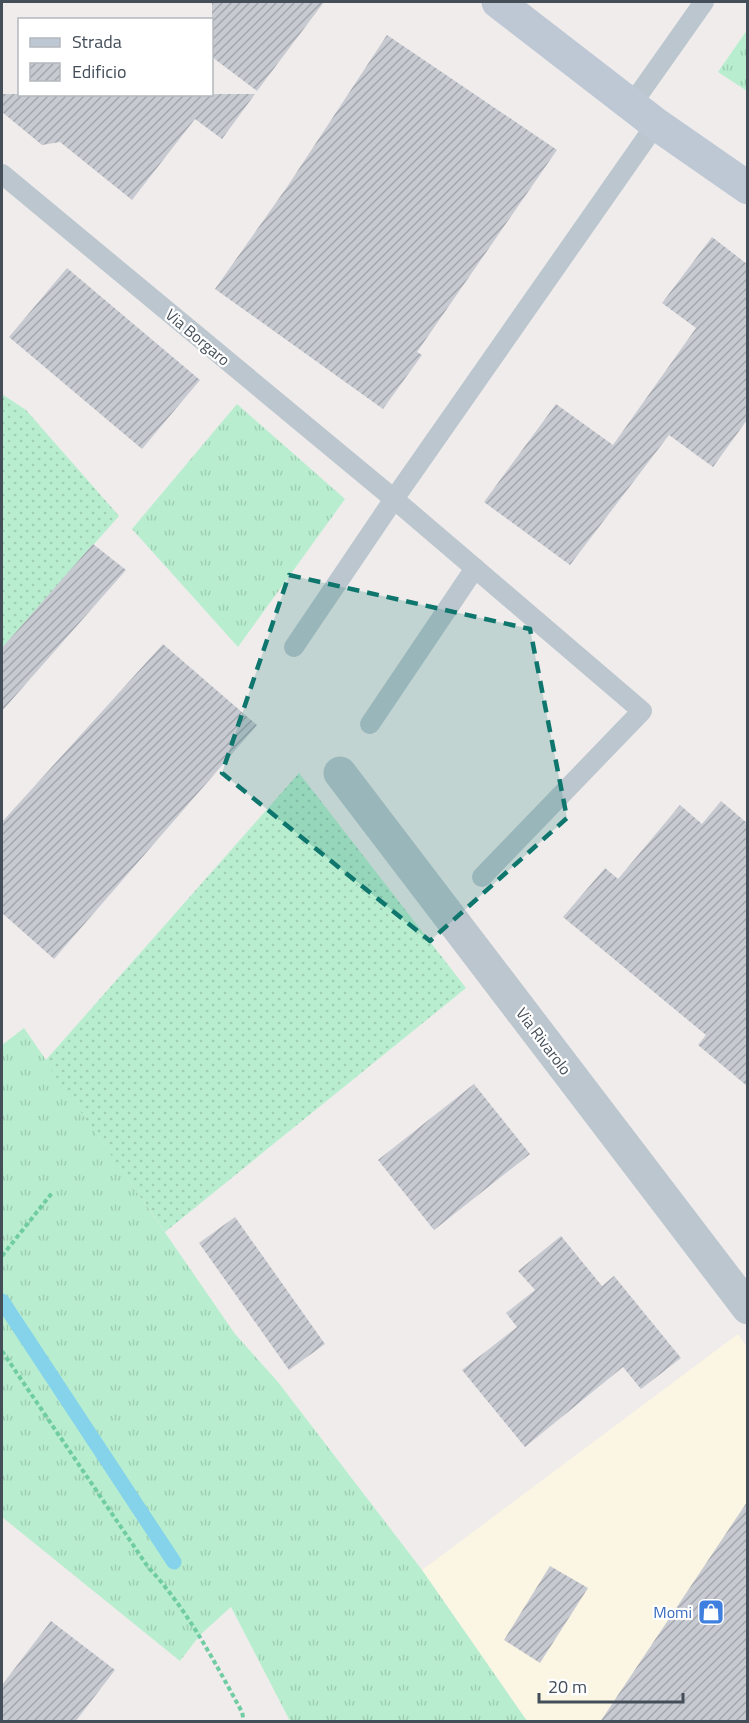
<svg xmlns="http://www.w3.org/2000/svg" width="749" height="1723" viewBox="0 0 749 1723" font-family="'Titillium Web',sans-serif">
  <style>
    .commercial { fill: #fbf5e3 }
    .grass { fill: url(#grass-tufts) }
    .garden { fill: url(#garden-dots) }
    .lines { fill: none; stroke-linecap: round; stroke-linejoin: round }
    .stream { stroke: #85d3eb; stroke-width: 15 }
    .building { fill: url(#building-hatch) }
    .path { stroke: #70cca2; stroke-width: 4; stroke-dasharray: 4.5 3; stroke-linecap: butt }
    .lane { stroke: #bcc6cf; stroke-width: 20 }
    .street { stroke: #bcc6cf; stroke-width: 33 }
    .secondary { stroke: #bec8d5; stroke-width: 33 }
    .marked { fill: #0f766e; fill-opacity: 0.2; stroke: #0f766e; stroke-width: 4.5; stroke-dasharray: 12 8; stroke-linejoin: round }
    .labels { text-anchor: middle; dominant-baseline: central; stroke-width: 4.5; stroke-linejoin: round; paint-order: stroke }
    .street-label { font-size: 16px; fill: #444e59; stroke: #fff }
    .shop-label { font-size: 16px; fill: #366cbe; stroke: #fff; text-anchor: end }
  </style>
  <defs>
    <pattern id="grass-tufts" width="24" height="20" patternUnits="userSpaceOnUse" patternTransform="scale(1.5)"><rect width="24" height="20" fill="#b8eecf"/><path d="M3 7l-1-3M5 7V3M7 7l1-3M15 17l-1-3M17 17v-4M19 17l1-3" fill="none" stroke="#9fceb4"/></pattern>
    <pattern id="garden-dots" width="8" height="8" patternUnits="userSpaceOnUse" patternTransform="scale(1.5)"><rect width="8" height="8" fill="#b8eecf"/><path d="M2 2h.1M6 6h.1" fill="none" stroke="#9fceb4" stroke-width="1.8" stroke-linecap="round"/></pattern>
    <pattern id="building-hatch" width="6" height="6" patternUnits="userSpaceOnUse" patternTransform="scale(1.5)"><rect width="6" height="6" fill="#c8cad2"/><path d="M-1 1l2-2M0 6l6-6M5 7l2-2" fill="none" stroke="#a4a6ad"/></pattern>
  </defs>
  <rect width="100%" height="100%" fill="#efeceb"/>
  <polygon class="commercial" points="738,1334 747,1347 747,1721 527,1721 422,1570"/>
  <g class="grass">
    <polygon points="747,30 747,91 718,72"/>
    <polygon points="237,404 345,499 238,647 132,529"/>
    <polygon points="24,1028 235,1334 278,1382 422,1570 527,1721 290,1721 231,1607 200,1635 180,1661 2,1517 2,1045"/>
  </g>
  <g class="garden">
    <polygon points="2,394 26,410 119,516 2,648"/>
    <polygon points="299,773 466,988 165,1232 45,1061"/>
  </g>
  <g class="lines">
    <polyline class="stream" points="2,1301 174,1562"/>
  </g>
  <g class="building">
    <polygon points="212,2 324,2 257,91 212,57"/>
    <polygon points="387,35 557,150 417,352 422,355 383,409 215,289 287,187"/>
    <polygon points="2,94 255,94 222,139 195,119 132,200 60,142 42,145 2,112"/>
    <polygon points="712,237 747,264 747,420 713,467 669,435 570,565 484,502 556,404 613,445 696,328 662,303"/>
    <polygon points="67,268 200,380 142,449 9,337"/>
    <polygon points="93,544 126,570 2,711 2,648"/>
    <polygon points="163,644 257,725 54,959 2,913 2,822"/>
    <polygon points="721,801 747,823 747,1086 698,1045 706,1035 563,917 605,868 618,879 680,805 702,824"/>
    <polygon points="474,1084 530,1154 434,1230 378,1160"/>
    <polygon points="235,1217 325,1344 289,1370 199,1243"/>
    <polygon points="561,1236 602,1286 614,1276 681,1358 641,1389 623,1367 525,1447 462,1370 517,1327 506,1313 535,1290 518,1271"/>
    <polygon points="747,1502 747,1722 600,1722"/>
    <polygon points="550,1566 588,1588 540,1663 504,1640"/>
    <polygon points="51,1621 115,1670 75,1722 2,1722 2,1685"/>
  </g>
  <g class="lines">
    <g class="path">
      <polyline points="2,1256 52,1193"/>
      <path d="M2,1351L148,1567C188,1610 214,1661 242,1712L244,1722"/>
    </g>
    <g class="lane">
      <polyline points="632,104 704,2"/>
      <polyline points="2,174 394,499 656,124"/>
      <polyline points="294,647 394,499 642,711 482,877"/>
      <polyline points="370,724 475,568"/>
    </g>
    <polyline class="street" points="340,773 748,1308"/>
    <polyline class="secondary" points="498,2 656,124 748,188"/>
  </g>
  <path class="marked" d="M289,575L530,629L567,818L430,941L222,773Z"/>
  <defs>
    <symbol id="shop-square" viewBox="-11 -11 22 22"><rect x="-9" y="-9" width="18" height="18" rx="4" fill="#3f7fe0" stroke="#fff"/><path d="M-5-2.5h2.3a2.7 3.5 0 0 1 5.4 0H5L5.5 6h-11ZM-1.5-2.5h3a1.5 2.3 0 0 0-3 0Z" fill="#fff"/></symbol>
  </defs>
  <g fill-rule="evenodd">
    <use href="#shop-square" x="696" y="1597" width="30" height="30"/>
  </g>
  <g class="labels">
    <g class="street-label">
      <text transform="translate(198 337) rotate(40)">Via Borgaro</text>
      <text transform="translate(544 1041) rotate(53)">Via Rivarolo</text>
    </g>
    <g class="shop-label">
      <text x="692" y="1612">Momi</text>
    </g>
  </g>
  <rect width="749" height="1723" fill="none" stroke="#444e59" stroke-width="6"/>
  <rect x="18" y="18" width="195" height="78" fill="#ffffff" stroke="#b4b8bd" stroke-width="1.5"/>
  <rect x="30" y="38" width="30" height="9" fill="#bec8d5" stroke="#b4b8bd" stroke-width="1.5"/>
  <text x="72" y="48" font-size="18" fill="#444e59">Strada</text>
  <rect x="30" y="63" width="30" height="18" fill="url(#building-hatch)" stroke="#b4b8bd" stroke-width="1.5"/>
  <text x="72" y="78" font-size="18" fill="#444e59">Edificio</text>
  <path d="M539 1693v9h144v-9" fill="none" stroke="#444e59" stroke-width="3"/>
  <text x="548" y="1693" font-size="18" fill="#444e59" stroke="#ffffff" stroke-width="4.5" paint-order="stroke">20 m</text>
</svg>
